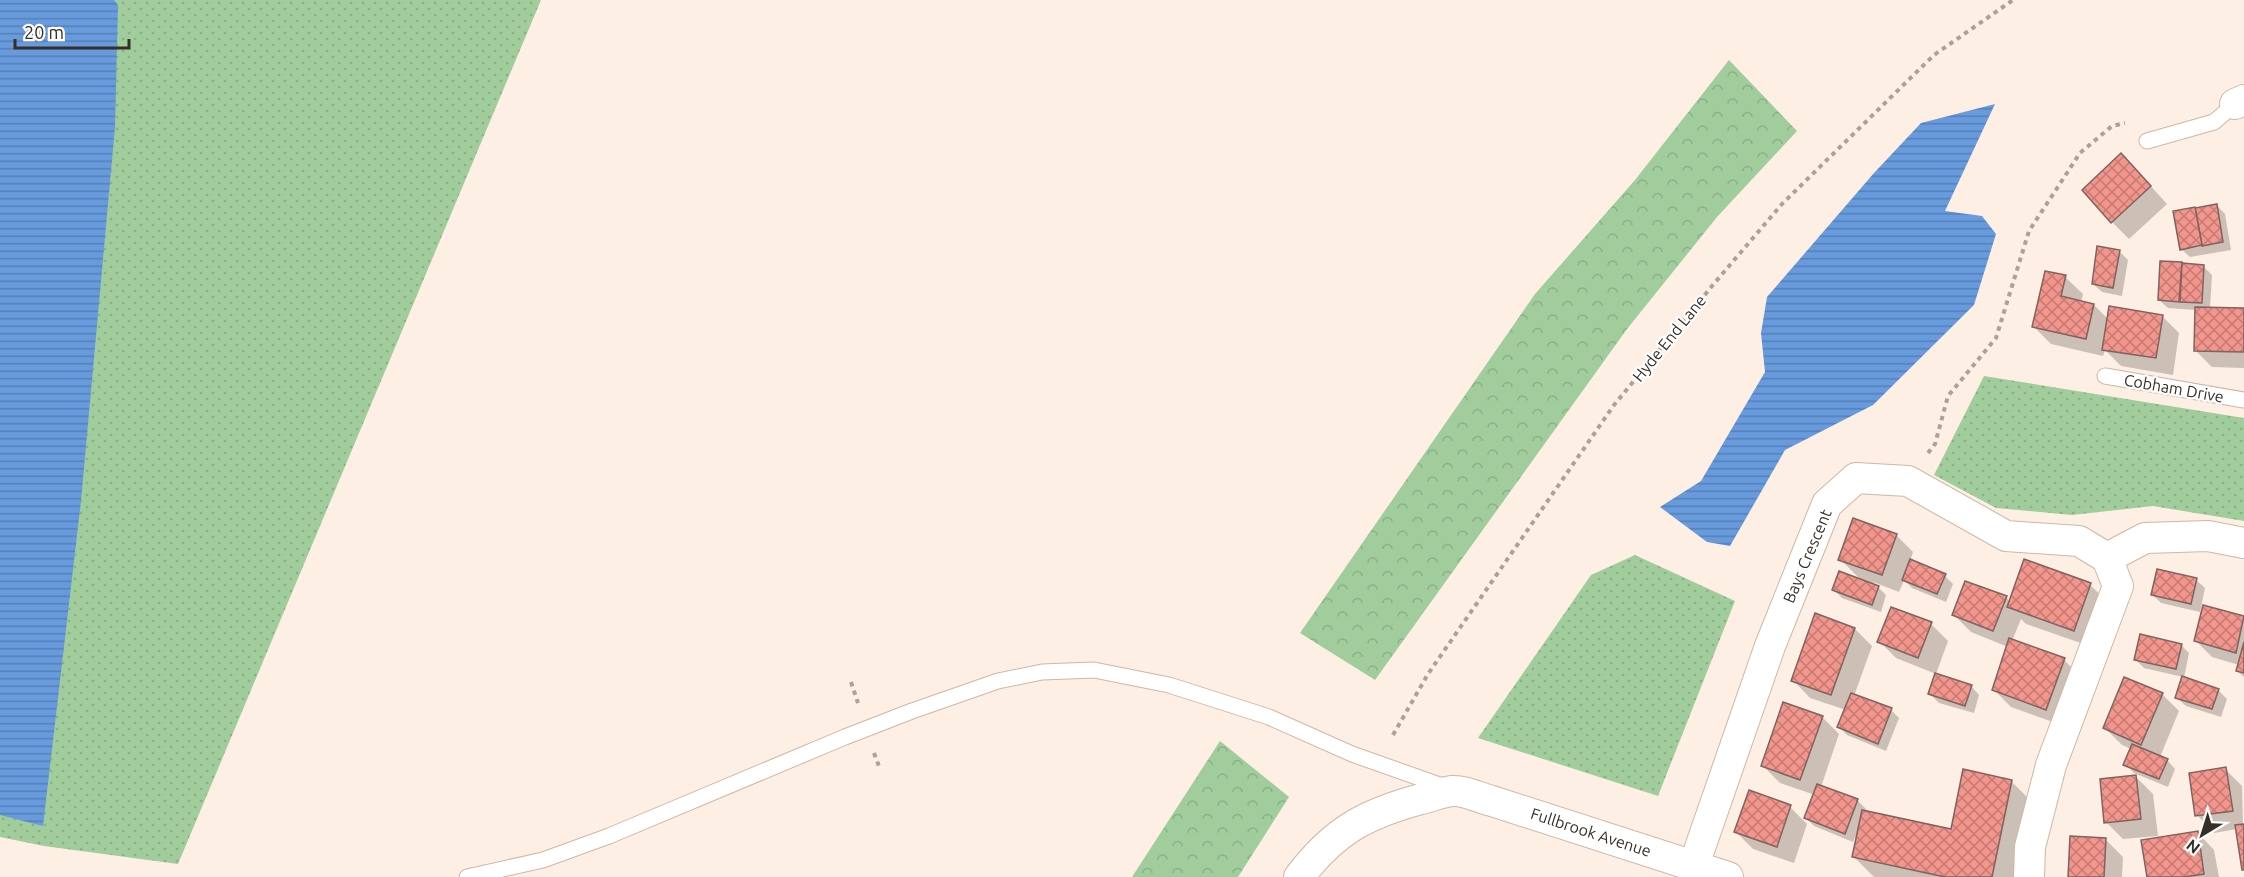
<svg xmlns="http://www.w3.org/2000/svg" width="2244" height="877" viewBox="0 0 2244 877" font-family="Ubuntu,sans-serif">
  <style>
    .grass { fill: url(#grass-dots) }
    .forest { fill: url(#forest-crowns) }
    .water { fill: url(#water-rules) }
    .shadow { fill: #0003 }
    .building { fill: url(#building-cross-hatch); stroke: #7e6360; stroke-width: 1.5 }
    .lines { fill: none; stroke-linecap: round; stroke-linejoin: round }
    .service-casing { stroke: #ceb7a5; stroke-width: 17 }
    .minor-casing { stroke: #ceb7a5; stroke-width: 32 }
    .path { stroke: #ada197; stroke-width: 4; stroke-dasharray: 4.5 4.5; stroke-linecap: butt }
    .service { stroke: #fff; stroke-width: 15 }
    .minor { stroke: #fff; stroke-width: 30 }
    .labels { text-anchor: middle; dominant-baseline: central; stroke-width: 4.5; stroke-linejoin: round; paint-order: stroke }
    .street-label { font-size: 16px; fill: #372e27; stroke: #fff }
  </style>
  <defs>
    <pattern id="grass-dots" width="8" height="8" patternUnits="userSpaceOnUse" patternTransform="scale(1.5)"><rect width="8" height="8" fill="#a0cd9b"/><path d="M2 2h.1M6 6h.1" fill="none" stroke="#8ab086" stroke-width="1.8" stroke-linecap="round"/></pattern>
    <pattern id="forest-crowns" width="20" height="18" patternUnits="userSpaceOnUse" patternTransform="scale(1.5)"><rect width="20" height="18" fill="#a0cd9b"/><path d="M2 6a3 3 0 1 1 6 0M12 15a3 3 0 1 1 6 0" fill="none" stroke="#8ab086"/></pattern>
    <pattern id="water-rules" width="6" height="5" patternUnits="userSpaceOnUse" patternTransform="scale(1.5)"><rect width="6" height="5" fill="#679bde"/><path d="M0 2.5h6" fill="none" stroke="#567fb4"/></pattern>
    <pattern id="building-cross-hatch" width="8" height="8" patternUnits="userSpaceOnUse" patternTransform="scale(1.5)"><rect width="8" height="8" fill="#f2958c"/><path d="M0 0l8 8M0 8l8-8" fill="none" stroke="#c57a72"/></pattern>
  </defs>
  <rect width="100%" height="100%" fill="#feefe4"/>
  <g class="grass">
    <polygon points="0,0 541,0 178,864 44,846 0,837"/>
    <polygon points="1984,376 2244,418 2244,521 2153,506 2072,515 1996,508 1934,475"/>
    <polygon points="1635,555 1735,601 1658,796 1478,738 1591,575"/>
  </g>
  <g class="forest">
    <polygon points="1729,60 1797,131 1717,217 1627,329 1375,680 1300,633 1535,294 1635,180"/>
    <polygon points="1220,741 1289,797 1238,877 1132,877"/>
  </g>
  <g class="water">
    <polygon points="0,0 114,0 118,5 115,127 81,501 43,826 0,815"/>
    <polygon points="1995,104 1945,211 1982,216 1996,234 1974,305 1873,405 1785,450 1730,546 1707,542 1660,507 1701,481 1765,372 1761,333 1767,297 1874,173 1921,123"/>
  </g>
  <g class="shadow">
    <polygon points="2138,172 2167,204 2129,239 2112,222"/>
    <polygon points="2216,205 2225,214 2231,250 2190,257 2181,249"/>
    <polygon points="2119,251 2128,260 2122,296 2102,292 2093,284"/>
    <polygon points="2161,263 2203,266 2212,275 2210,309 2244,310 2244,368 2212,367 2195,350 2196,310 2168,308 2159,300"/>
    <polygon points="2065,277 2083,294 2081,302 2094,305 2109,320 2162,316 2179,333 2173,375 2121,366 2105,350 2103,356 2051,344 2034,327"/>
    <polygon points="1896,535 1913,552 1910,561 1945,576 1953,584 1946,602 1912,588 1904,580 1899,592 1873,582 1886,595 1881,612 1842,598 1834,590 1862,581 1840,559"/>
    <polygon points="2196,580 2205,588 2200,612 2161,603 2153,595"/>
    <polygon points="2090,585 2108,602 2092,647 2026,624 2021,619 2012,641 2064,660 2081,677 2064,726 2011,707 1994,690 2008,647 1971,632 1954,615 2006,597 2010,602"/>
    <polygon points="2204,607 2244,617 2244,677 2237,671 2239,665 2212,657 2195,640"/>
    <polygon points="1892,609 1931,624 1948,641 1936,674 1896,658 1879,641"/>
    <polygon points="1855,629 1872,646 1854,696 1891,710 1899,718 1886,751 1847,735 1839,727 1846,710 1810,698 1793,680"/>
    <polygon points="2181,645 2189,653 2184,678 2218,690 2227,699 2221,717 2186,706 2177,698 2183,677 2144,668 2136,660"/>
    <polygon points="1971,686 1979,695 1974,713 1939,703 1930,694"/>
    <polygon points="2162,694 2179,711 2160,757 2167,760 2175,769 2168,787 2134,773 2125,764 2131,749 2122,745 2105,728"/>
    <polygon points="1822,717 1839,734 1821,787 1858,801 1866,809 1865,812 1952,831 2011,781 2036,806 2021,877 1874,877 1854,857 1858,830 1853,842 1814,826 1806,818 1815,795 1780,783 1763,766"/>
    <polygon points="2225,769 2242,786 2244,870 2237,829 2214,833 2197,815"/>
    <polygon points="2136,777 2153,794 2158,836 2123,839 2106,822"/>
    <polygon points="1790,807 1807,824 1794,863 1753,849 1736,832"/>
    <polygon points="2197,832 2214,850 2219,877 2148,877"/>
    <polygon points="2106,840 2123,857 2122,877 2070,877"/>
  </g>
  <g class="building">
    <polygon points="2121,153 2151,186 2111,223 2082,190"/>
    <polygon points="2217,204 2223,242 2202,246 2195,208"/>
    <polygon points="2195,207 2202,245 2180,250 2173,211"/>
    <polygon points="2097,246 2120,250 2113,288 2092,284"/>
    <polygon points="2160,261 2182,262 2179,302 2158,300"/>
    <polygon points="2182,263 2204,265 2202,303 2180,302"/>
    <polygon points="2045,271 2066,275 2061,296 2094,304 2086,339 2032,327"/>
    <polygon points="2109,306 2163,315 2156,358 2102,350"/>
    <polygon points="2195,307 2244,308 2244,352 2194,351"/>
    <polygon points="1853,518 1897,534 1882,575 1838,560"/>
    <polygon points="1910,559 1946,574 1937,594 1902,580"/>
    <polygon points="2024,559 2091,583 2074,631 2007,607"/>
    <polygon points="2157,569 2197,578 2191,604 2151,595"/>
    <polygon points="1839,571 1879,586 1872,605 1832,590"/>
    <polygon points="1965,581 2007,596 1993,631 1952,615"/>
    <polygon points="2203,605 2244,616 2236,653 2194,641"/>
    <polygon points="1891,607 1932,622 1918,658 1877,642"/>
    <polygon points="1815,613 1855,628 1831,695 1791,681"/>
    <polygon points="2140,634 2182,644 2176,669 2134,660"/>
    <polygon points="2009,638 2065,658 2046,710 1992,690"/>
    <polygon points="2244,642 2244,673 2236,671"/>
    <polygon points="1935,673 1972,685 1965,706 1928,694"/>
    <polygon points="2182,676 2219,689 2212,709 2175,698"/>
    <polygon points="2124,677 2163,693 2141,745 2103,728"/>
    <polygon points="1851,693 1892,708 1878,744 1837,727"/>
    <polygon points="1783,702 1823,716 1800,780 1761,766"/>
    <polygon points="2132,744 2168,759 2159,779 2123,765"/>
    <polygon points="2226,767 2233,811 2195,816 2189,773"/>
    <polygon points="1963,769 2012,780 1992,877 1945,877 1852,857 1862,810 1951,829"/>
    <polygon points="2136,775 2141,819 2104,823 2100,779"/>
    <polygon points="1817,784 1858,799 1845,834 1804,818"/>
    <polygon points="1749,790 1791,805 1777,847 1734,832"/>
    <polygon points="2244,824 2244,870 2242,870 2235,825"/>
    <polygon points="2198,831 2204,874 2184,877 2147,877 2141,840"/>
    <polygon points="2070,836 2106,838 2104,877 2068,877"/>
  </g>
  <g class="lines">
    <defs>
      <g id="service">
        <polyline points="2147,141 2214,122 2235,104"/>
        <polyline points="2105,376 2244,400"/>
        <polyline points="467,877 543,860 609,836 845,737 912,711 998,681 1042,672 1094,670 1169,685 1269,717 1352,754 1448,788"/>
      </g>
      <g id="minor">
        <polyline points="2235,104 2244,100"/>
        <polyline points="2107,558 2145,538 2208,536 2244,543"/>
        <polyline points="1694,865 1770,646 1827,504 1856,478 1908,481 2006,536 2079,541 2107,558 2118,586 2051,765 2030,847 2029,877"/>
        <path d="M1299,877C1334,831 1365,814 1421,799C1430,797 1442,792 1452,791C1464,790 1480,798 1492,801L1728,877"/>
      </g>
    </defs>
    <use href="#service" class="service-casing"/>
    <use href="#minor" class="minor-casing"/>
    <g class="path">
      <polyline points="1928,453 1935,444 1948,396 1996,338 2029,231 2080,153 2112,126 2125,123"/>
      <polyline points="851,682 858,703"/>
      <polyline points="1393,735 1428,674 1614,405 1712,286 1782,204 1934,55 2013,0"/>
      <polyline points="874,753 880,769"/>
    </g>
    <use href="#service" class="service"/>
    <use href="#minor" class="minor"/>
  </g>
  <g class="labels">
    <g class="street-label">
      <text transform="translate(1669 338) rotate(-51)">Hyde End Lane</text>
      <text transform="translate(2174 388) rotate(10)">Cobham Drive</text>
      <text transform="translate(1807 556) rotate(-67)">Bays Crescent</text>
      <text transform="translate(1591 832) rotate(18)">Fullbrook Avenue</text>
    </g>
  </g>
  <g transform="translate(2202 835) rotate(218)" stroke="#ffffff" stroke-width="4.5" paint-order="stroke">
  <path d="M0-4.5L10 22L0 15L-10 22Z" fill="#372e27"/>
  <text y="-9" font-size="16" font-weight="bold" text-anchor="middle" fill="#372e27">N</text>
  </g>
  <path d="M15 39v9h114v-9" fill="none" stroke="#372e27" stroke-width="3"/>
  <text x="24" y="39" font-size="18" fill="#372e27" stroke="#ffffff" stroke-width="4.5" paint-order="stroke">20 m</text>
</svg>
